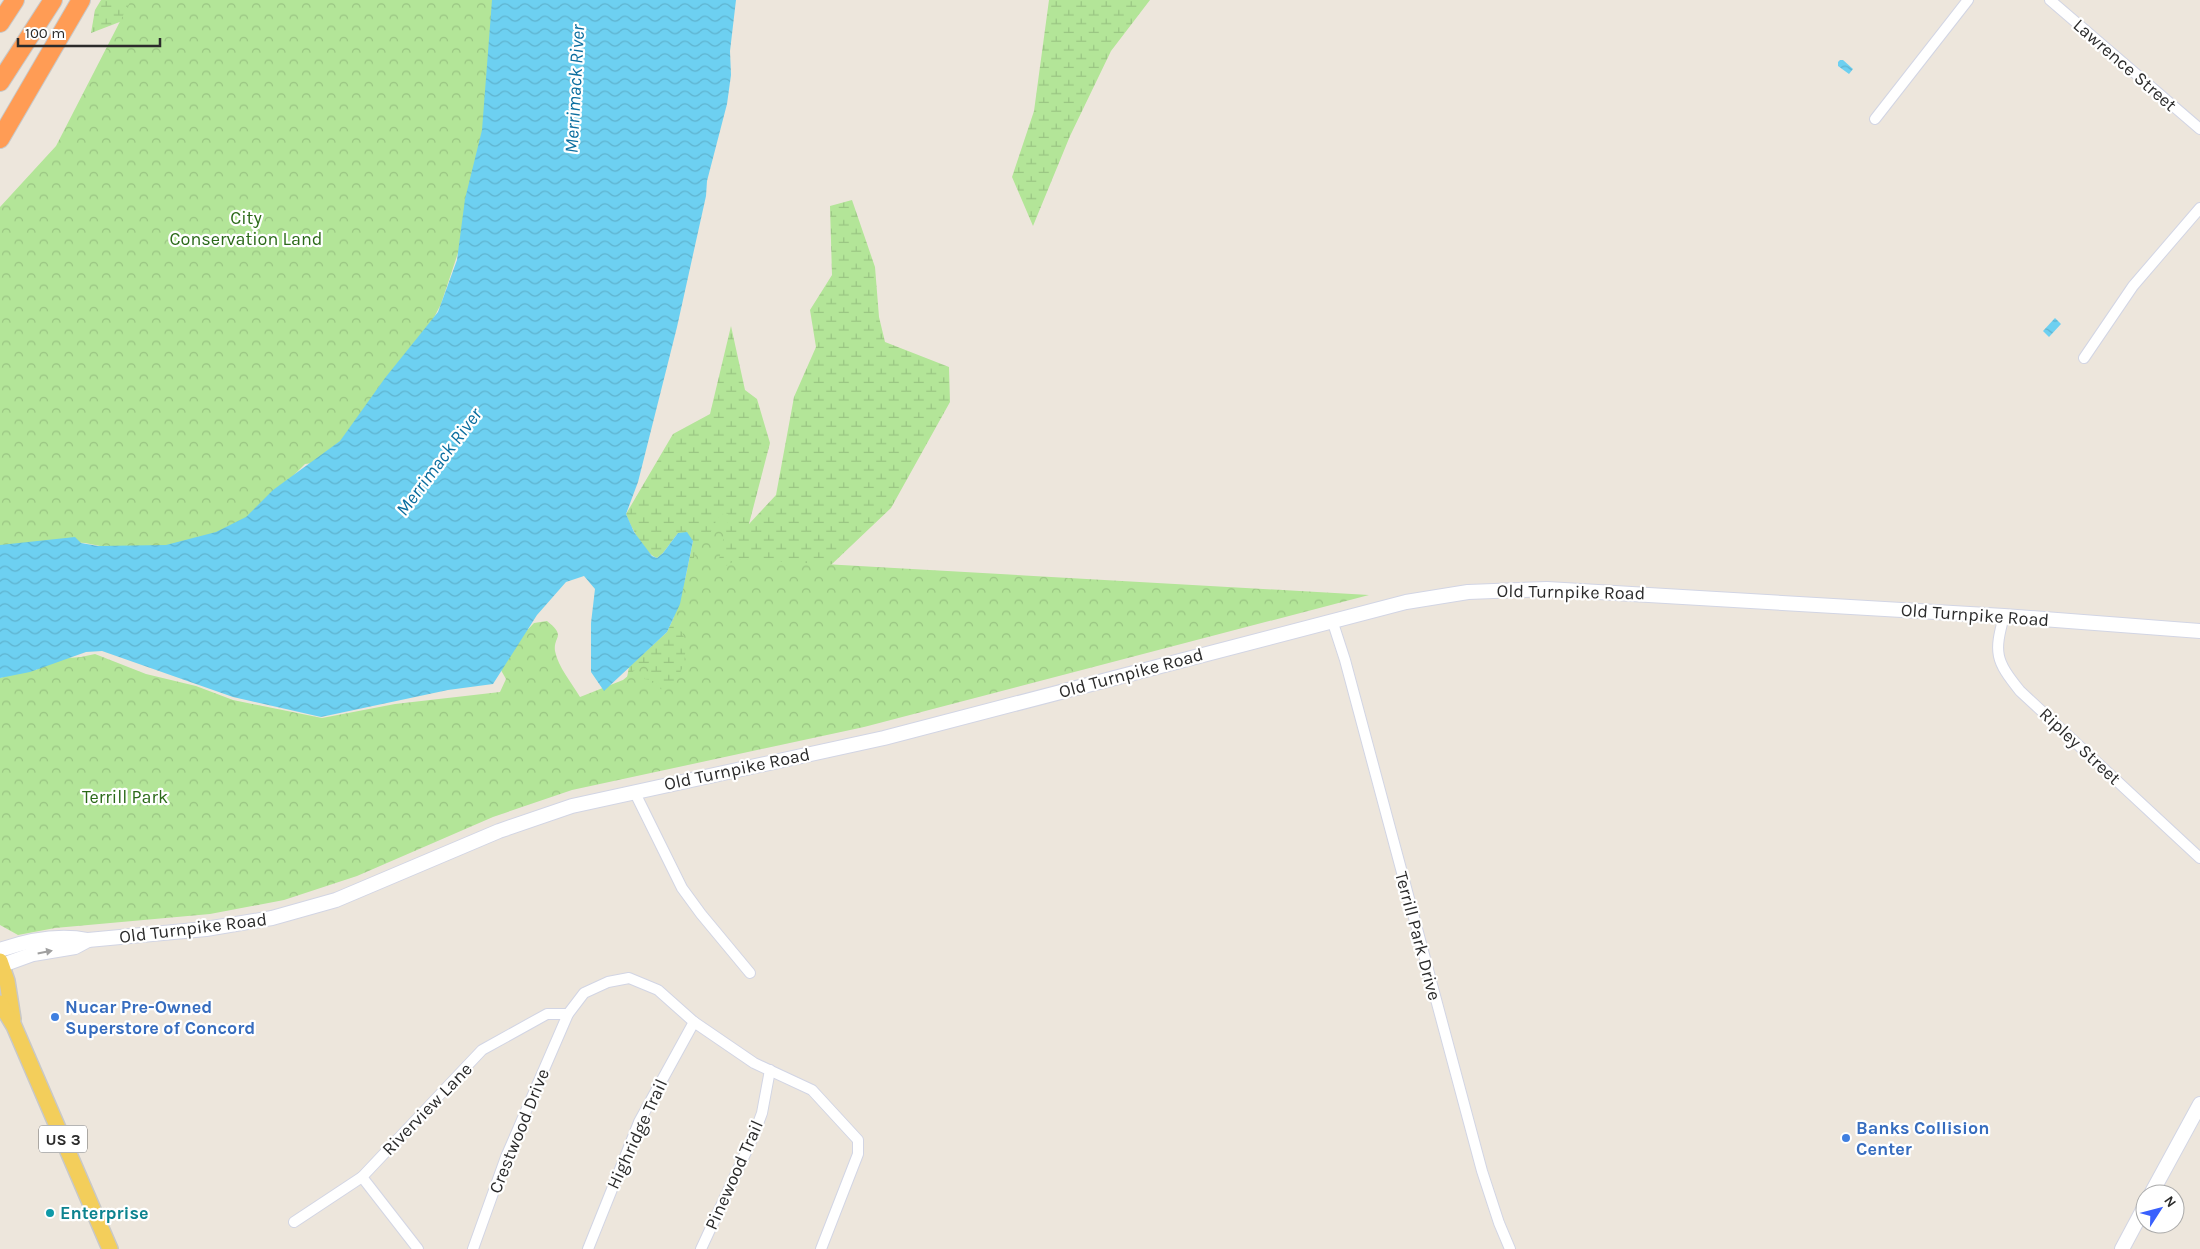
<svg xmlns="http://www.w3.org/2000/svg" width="2200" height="1249" viewBox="0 0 2200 1249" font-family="Karla,sans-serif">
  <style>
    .wetland { fill: url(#wetland-marsh) }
    .park { fill: url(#park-crowns) }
    .water { fill: url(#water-waves) }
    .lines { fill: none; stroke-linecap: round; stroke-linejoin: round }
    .street-casing { stroke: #d2d5e4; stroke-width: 12 }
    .secondary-casing { stroke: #d2d5e4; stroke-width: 16 }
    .primary-casing { stroke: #c8c8c8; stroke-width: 18 }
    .highway-casing { stroke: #c8c8c8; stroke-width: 20 }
    .street { stroke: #fff; stroke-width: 10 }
    .secondary { stroke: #fff; stroke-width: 14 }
    .primary { stroke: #f3ce5b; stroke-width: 15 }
    .highway { stroke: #ff9c55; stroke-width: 18 }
    .oneway { fill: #a0a0a0 }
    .shop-dot { fill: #3f7fe0; stroke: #fff; stroke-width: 2 }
    .culture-dot { fill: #0f9aa8; stroke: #fff; stroke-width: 2 }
    .labels { text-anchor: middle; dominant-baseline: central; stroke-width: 4.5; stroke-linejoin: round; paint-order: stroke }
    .shield { fill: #fff; stroke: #6b6b6b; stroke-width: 1 }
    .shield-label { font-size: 16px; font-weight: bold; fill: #2b2b2b }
    .street-label { font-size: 18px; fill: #2b2b2b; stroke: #fff }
    .park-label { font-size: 18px; fill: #2b6a19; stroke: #fff }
    .shop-label { font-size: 18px; font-weight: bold; fill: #366cbe; stroke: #fff; text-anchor: start }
    .culture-label { font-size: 18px; font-weight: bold; fill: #0d838f; stroke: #fff; text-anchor: start }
    .water-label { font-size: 19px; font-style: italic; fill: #0b6e9f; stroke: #fff }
  </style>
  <defs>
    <pattern id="wetland-marsh" width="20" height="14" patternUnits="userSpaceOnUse" patternTransform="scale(1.25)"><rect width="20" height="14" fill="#b3e598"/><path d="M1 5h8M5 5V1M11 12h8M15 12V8" fill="none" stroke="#9ac583"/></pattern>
    <pattern id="park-crowns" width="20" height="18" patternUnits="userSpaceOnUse" patternTransform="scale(1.25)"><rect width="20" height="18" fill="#b3e598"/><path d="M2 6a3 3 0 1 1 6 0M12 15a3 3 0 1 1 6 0" fill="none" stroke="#9ac583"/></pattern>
    <pattern id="water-waves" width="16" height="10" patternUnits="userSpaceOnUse" patternTransform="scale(1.25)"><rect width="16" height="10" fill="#6dd0f1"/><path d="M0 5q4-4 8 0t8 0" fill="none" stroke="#5fb3cf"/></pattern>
  </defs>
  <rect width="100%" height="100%" fill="#ede6dc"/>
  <g class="wetland">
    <polygon points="101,0 177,0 91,33 95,10"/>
    <polygon points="1049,0 1150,0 1111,51 1070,136 1033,226 1012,177 1034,111"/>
    <path d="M852,200L875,267L879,317L885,342L949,367L950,402L891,508L812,583L696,672L660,708L622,704L629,667L667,632L680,604L693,541L678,533L663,553L657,558C644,553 631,527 626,514L673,434L710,414L731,326L745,390L757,399L770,443L749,524L776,495L794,397L816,347L810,310L832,275L830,206Z"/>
  </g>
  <g class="park">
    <polygon points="131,0 496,0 493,75 462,241 441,304 423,339 386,398 320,462 305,464 254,515 195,548 120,550 85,543 56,541 0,548 0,207 56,146"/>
    <path d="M724,513L728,514L729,519L726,525L719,560L723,568L737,559L1369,595L864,727L572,790L493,817L357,876L284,900L210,914L55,928L18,935L0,925V678L26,670H36L56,659L81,657L95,654L146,674L196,686L233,700L322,718L395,704L500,692L506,679L498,665L513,645L534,623L547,621C567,637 553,636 555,651C558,667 572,683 580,697L623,680L635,670L651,662L654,664L644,679C656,681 658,682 662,692C680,685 689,657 684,638C682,630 676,624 674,616L679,595L697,550L713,529L717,518Z"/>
  </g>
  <g class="water">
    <polygon points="492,0 736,0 730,51 731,75 727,104 707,181 706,196 677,327 638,482 626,514 634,532 652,556 657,558 663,553 678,533 687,532 693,541 680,604 667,632 604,691 591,672 591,623 595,589 584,576 566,582 537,615 493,684 448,690 321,717 233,697 102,651 86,652 30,672 0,678 0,545 75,537 81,543 98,546 166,545 216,532 246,517 273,490 340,441 385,378 438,312 457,260 465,199 482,130"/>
    <polygon points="1840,60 1843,60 1853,69 1849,74 1838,66 1838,62"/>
    <polygon points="2055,318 2061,324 2049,337 2043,331"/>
  </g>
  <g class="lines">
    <defs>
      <g id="street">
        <polyline points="2050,0 2200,129"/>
        <polyline points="1875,119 1968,0"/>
        <polyline points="2084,358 2133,286 2200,208"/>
        <path d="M2004,616C1994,653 1995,660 2020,691L2200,858"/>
        <polyline points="1332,620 1345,660 1482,1171 1499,1223 1510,1249"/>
        <polyline points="634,791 682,888 701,914 750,973"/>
        <polyline points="362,1177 418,1249"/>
        <polyline points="294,1222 362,1177 482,1050 547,1014 568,1014"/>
        <polyline points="473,1249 506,1157 568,1014 584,993 608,982 629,978 658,990 694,1022 754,1063 812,1090 858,1140 858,1154 821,1249"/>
        <polyline points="588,1249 639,1122 694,1022"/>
        <polyline points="701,1249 753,1137 762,1113 770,1070"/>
      </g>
      <g id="secondary">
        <path d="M0,950C28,940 58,934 88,940L206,929L272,918L336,900L499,831L572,806L884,738L1406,602L1468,592L1547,589L2004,616L2200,631"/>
        <polyline points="0,966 33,954 75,947 88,940"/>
        <polyline points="2151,1194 2200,1104"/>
        <polyline points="2122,1249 2145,1206"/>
      </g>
      <g id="primary">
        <polyline points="0,961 7,981 13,1019"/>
        <polyline points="0,1003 14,1026 110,1249"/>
      </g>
      <g id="highway">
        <polyline points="0,23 15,0"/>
        <polyline points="0,82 53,0"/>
        <polyline points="0,139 81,0"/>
      </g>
    </defs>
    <use href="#street" class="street-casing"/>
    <use href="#secondary" class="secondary-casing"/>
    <use href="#primary" class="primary-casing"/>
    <use href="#highway" class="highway-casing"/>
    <use href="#street" class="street"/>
    <use href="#secondary" class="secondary"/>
    <use href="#primary" class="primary"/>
    <use href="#highway" class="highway"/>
  </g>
  <defs><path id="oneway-solid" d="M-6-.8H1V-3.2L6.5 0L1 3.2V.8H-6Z" transform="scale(1.25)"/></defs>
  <use class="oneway" href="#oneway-solid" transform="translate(45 952) rotate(-11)"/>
  <g class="shop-dot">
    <circle cx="55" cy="1017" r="5"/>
    <circle cx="1846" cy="1138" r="5"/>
  </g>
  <circle class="culture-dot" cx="50" cy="1213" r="5"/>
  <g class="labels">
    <rect class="shield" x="39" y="1125.5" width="48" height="27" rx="4"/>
    <g class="shield-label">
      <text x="63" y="1139">US 3</text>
    </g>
    <g class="street-label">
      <text transform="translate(2125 65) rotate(41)">Lawrence Street</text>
      <text transform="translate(1571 592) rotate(1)">Old Turnpike Road</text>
      <text transform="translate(1975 615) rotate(4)">Old Turnpike Road</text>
      <text transform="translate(1131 673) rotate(-15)">Old Turnpike Road</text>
      <text transform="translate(2080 746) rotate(43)">Ripley Street</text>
      <text transform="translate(737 769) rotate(-12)">Old Turnpike Road</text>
      <text transform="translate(193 928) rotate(-7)">Old Turnpike Road</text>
      <text transform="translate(1418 936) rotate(75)">Terrill Park Drive</text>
      <text transform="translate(427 1109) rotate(-46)">Riverview Lane</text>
      <text transform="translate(519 1131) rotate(-68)">Crestwood Drive</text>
      <text transform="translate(637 1134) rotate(-65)">Highridge Trail</text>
      <text transform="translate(734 1175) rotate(-66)">Pinewood Trail</text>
    </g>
    <g class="park-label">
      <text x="246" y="218">City<tspan x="246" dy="21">Conservation Land</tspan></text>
      <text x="125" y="797">Terrill Park</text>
    </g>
    <g class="shop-label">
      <text x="65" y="1007">Nucar Pre-Owned<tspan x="65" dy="21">Superstore of Concord</tspan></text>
      <text x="1856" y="1128">Banks Collision<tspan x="1856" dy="21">Center</tspan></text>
    </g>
    <g class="culture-label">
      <text x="60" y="1213">Enterprise</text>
    </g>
    <g class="water-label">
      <text transform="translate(575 89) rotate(-87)">Merrimack River</text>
      <text transform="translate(439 462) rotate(-53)">Merrimack River</text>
    </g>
  </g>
  <g transform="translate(2160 1209) rotate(54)"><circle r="24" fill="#ffffff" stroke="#aaaaaa"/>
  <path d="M0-4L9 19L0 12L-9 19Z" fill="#3960fd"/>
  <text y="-8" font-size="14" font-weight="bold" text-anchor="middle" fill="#2b2b2b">N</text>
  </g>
  <path d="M18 38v8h142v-8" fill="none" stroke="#2b2b2b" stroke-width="2.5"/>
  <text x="25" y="38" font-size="15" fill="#2b2b2b" stroke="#ffffff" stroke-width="4" paint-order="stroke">100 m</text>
</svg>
